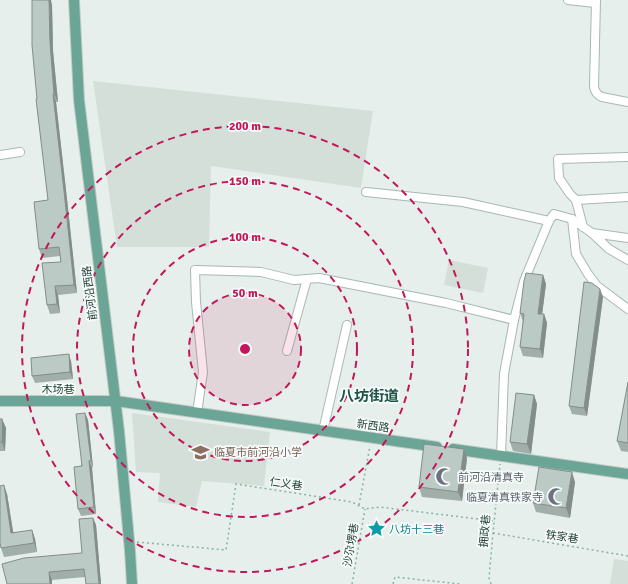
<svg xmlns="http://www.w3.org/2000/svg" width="628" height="584" viewBox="0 0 628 584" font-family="Signika,'Noto Sans SC',sans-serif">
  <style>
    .built { fill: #d4dfda }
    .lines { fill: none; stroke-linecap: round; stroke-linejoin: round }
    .minor-casing { stroke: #a8b8b2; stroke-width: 10 }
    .major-casing { stroke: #c2cac8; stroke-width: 12 }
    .path { stroke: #86b3a5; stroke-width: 1.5; stroke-dasharray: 2 3; stroke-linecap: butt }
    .minor { stroke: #fff; stroke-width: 8 }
    .major { stroke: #6aa596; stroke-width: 10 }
    .wall { fill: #a1aea9 }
    .shaded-wall { fill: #838d89 }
    .building { fill: #bbcac4; stroke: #838d89 }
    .ring { fill: none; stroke: #c2185b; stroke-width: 2; stroke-dasharray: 7 5 }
    .labels { text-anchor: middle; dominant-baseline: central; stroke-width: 3.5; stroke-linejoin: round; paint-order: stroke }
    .street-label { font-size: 11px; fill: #24423a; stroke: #f7fbf9 }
    .education-label { font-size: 11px; fill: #785e54; stroke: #f7fbf9; text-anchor: start }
    .worship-label { font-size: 11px; fill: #5b616d; stroke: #f7fbf9; text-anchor: start }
    .culture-label { font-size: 11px; fill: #0d838f; stroke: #f7fbf9; text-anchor: start }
    .district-label { font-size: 15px; font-weight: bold; fill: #1f5548; stroke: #f7fbf9 }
    .centre { fill: #c2185b; stroke: #f7fbf9; stroke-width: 2 }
    .ring-label { font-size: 12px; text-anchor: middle; font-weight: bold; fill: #c2185b; stroke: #f7fbf9; stroke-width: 3.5; stroke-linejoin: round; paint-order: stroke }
  </style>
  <rect width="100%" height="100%" fill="#e6efeb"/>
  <g class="built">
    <polygon points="93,81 373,111 361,188 211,166 209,247 117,247"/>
    <polygon points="449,260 488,268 483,293 444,285"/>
    <polygon points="132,413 270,432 264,486 202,481 196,507 158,502 160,473 136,472"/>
    <polygon points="614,559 628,561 628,584 610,584"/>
  </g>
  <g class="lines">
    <defs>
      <g id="minor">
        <polyline points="568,0 595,3"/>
        <path d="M596,0L594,87C595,92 597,95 602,97L628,102"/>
        <polyline points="0,155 20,152"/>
        <polyline points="366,192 463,202 549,221"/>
        <polyline points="576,200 628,197"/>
        <polyline points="572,219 576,254 588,274 597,286 628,309"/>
        <polyline points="583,227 576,200 570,194 559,178 558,159 628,157"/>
        <polyline points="592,233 628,238"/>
        <polyline points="287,351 307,279"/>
        <polyline points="197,413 203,372 196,302 195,270 261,272 294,280 319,278 446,303 514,320"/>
        <polyline points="323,431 347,325"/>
        <polyline points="501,456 504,374 514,320 524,281 549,221 554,214 572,219 592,233 609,249 628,260"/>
      </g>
      <g id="major">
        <polyline points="74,0 79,100 119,431 130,551 132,584"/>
        <polyline points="0,401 116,401 437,447"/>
        <polyline points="453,449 628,474"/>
      </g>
    </defs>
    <use href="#minor" class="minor-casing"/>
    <use href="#major" class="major-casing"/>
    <g class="path">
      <polyline points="359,505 370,446"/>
      <polyline points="493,533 628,556"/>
      <polyline points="137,542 226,550 236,484 352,502 365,509 380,507 494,521"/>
      <polyline points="352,584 365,509"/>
      <polyline points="393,584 395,577 460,584"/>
      <polyline points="491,584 489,578 493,533 500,464"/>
    </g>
    <use href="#minor" class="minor"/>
    <use href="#major" class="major"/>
  </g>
  <g class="wall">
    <polygon points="52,5 53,51 58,102 56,102 67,199 77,293 58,295 60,313 50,314 47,305 61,262 60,256 42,258 39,249 48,200 37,99"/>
    <polygon points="543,275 546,284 542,314 544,314 547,323 543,358 523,356 520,347 523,322 520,313"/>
    <polygon points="603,297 587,416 572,414 569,406"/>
    <polygon points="71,361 73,379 35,383 32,376"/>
    <polygon points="628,382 628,452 621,451 617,441"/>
    <polygon points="534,395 537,404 531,454 513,451 510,442"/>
    <polygon points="85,413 88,420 93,467 92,468 96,514 81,516 78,509"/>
    <polygon points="0,419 2,419 6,428 5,451 0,451"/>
    <polygon points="467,458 462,501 422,497 419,487"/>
    <polygon points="575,482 570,518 536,512 533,503"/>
    <polygon points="7,494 13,533 32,530 35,539 37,552 4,557 1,548"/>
    <polygon points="93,518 96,525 101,584 86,584 85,577 7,584 82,553"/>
  </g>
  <g class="shaded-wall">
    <polygon points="49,0 51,0 52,5 53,51 58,102 54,94 50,42"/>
    <polygon points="53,94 56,102 67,199 77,293 74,285"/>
    <polygon points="543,275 546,284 541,323 538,314"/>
    <polygon points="55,286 58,295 60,313 57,304"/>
    <polygon points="600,289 603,297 587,416 584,408"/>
    <polygon points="544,314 547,323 543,358 540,349"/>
    <polygon points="69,354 71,361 73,379 70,372"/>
    <polygon points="534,395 537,404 531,454 527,444"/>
    <polygon points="85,413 88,420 93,467 91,460"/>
    <polygon points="2,419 6,428 5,451 2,442"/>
    <polygon points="464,449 467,458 462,501 458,492"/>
    <polygon points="89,461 92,468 96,514 94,507"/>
    <polygon points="572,472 575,482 570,518 566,508"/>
    <polygon points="4,485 7,494 15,543 11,533"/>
    <polygon points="93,518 96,525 101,584 99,584"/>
    <polygon points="32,530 35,539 37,552 34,543"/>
    <polygon points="49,572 52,580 52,584 50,584"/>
  </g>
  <g class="building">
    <polygon points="32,0 49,0 50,42 54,94 53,94 64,191 74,285 55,286 57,304 47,305 42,263 61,262 59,247 39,249 34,202 48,200 36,99 37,99 32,45"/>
    <polygon points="526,273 543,275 538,314 544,314 540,349 520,347 524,314 520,313 524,281"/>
    <polygon points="584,282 592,283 600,289 584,408 569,406"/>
    <polygon points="69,354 70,372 32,376 31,358"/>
    <polygon points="628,382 628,443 617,441"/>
    <polygon points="516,393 534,395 527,444 510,442"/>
    <polygon points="85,413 91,460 89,461 94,507 78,509 74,467 82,466 76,414"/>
    <rect x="0" y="419" width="2" height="23"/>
    <polygon points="424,444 464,449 458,492 419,487"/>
    <polygon points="539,467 572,472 566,508 533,503"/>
    <polygon points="4,485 11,533 32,530 34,543 1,548 0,543 0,486"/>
    <polygon points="93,518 99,584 86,584 84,569 49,572 50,584 7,584 2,564 24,558 82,553 79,519"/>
  </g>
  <circle cx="245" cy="349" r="56" fill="#c2185b" fill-opacity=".12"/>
  <g class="ring">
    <circle cx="245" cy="349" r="56"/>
    <circle cx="245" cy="349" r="112"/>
    <circle cx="245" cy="349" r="168"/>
    <circle cx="245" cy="349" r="223"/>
  </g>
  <defs>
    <symbol id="school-bare" viewBox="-9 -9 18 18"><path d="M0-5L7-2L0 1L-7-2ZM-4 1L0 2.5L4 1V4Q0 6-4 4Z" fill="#8d6e63" stroke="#f7fbf9" stroke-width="2.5" paint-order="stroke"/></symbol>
    <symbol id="mosque-bare" viewBox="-9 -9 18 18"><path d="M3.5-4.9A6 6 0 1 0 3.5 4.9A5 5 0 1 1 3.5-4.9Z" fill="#6b7280" stroke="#f7fbf9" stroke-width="2.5" paint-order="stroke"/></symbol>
    <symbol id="sight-bare" viewBox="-9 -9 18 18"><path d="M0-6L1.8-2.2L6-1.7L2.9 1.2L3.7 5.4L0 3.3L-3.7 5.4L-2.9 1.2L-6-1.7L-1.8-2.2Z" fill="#0f9aa8" stroke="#f7fbf9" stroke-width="2.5" paint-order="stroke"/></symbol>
  </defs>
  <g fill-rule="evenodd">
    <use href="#school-bare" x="188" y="440" width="25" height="25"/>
    <use href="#mosque-bare" x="432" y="464" width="25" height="25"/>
    <use href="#mosque-bare" x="544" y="484" width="25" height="25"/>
    <use href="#sight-bare" x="364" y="516" width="25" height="25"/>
  </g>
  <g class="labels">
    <g class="street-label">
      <text transform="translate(90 293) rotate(-97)">前河沿西路</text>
      <text x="58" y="389">木场巷</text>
      <text transform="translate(373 426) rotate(8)">新西路</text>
      <text transform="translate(286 484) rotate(9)">仁义巷</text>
      <text transform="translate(485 531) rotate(-85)">拥政巷</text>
      <text transform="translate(562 537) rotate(9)">铁家巷</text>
      <text transform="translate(351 545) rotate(-80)">沙尕塄巷</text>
    </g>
    <g class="education-label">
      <text x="214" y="452">临夏市前河沿小学</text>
    </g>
    <g class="worship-label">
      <text x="458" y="477">前河沿清真寺</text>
      <text x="543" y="497" text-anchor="end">临夏清真铁家寺</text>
    </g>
    <g class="culture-label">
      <text x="389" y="529">八坊十三巷</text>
    </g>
    <g class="district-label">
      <text x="369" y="396">八坊街道</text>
    </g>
  </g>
  <circle cx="245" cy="349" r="6" class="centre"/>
  <g class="ring-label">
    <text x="245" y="130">200 m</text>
    <text x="245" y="185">150 m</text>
    <text x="245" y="241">100 m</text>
    <text x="245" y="297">50 m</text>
  </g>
</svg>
